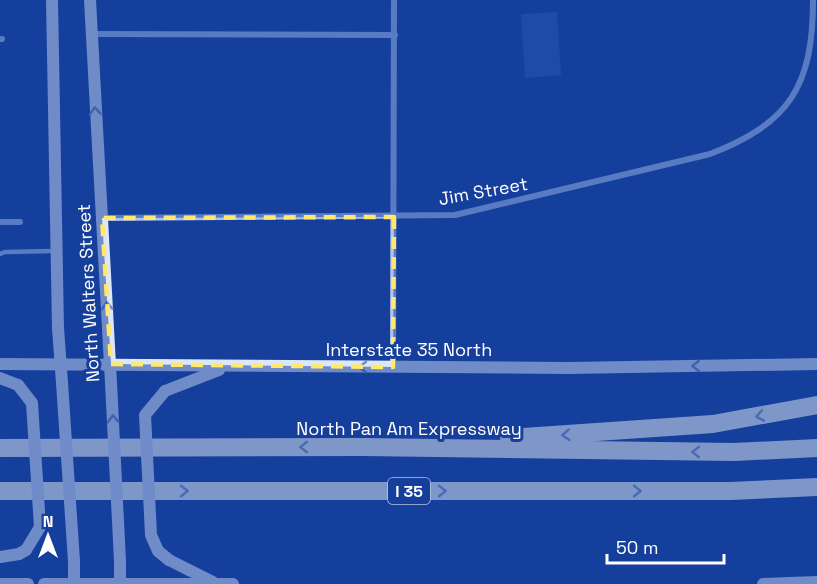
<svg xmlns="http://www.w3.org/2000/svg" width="817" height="584" viewBox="0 0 817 584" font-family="'Space Grotesk',sans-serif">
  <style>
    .pitch { fill: #2a58b9 }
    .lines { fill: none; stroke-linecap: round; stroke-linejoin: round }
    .service { stroke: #acc3f2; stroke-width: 4.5 }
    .minor { stroke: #acc3f2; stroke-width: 6 }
    .secondary { stroke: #dce6fc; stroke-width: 12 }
    .motorway { stroke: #fff; stroke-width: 18 }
    .secondary-bridge { stroke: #dce6fc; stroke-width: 12 }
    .oneway { stroke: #6f8ac7 }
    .oneway2 { stroke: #8a9fce }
    .marked { fill: none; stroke: #ffe86e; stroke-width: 4.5; stroke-dasharray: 12 8; stroke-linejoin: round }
    .labels { text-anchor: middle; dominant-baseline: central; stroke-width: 6; stroke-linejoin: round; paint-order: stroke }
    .shield { fill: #163f9c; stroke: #b9c5e1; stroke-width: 1.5 }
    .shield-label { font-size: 16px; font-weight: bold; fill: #fff }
    .street-label { font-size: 18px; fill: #fff; stroke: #163f9c }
  </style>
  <rect width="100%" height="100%" fill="#163f9c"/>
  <polygon class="pitch" points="557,12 561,75 525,78 521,14"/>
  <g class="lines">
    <polyline class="service" points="0,254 5,252 54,251"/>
    <g class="minor">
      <polyline points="90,34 395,35"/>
      <polyline points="0,39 2,39"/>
      <path d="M102,218L455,215L710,154C790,123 813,86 813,0"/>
      <polyline points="0,222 20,222"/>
      <polyline points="393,366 394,0"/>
    </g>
    <g class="secondary">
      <polyline points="52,0 58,328 62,383"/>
      <polyline points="90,0 111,383"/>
      <polyline points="0,364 568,368 817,364"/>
      <polyline points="0,378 18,385"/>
      <polyline points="165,391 219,370"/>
      <polyline points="0,557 19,554 26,550"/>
      <polyline points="169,560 213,582"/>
      <polyline points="74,561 74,584"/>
      <polyline points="0,584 28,584"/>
      <polyline points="44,584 233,584"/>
      <polyline points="120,584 120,561"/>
      <polyline points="763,584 817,582"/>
    </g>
    <g class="motorway">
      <polyline points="509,438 713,424 817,405"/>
      <polyline points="0,448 363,447 734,452 817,448"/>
      <polyline points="0,491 731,491 817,487"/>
    </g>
    <g class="secondary-bridge">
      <polyline points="62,383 74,561"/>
      <polyline points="111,383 120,561"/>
      <polyline points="18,385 32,403 40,527 26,550"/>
      <polyline points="165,391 145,415 151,535 158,551 169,560"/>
    </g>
  </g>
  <defs><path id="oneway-chevron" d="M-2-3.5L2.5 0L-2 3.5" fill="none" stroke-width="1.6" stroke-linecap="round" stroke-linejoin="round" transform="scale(1.5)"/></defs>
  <g class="oneway">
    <use href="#oneway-chevron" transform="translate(95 111) rotate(-94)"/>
    <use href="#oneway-chevron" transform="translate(107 306) rotate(-93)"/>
    <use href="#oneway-chevron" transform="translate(696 366) rotate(179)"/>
    <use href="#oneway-chevron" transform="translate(363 367) rotate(-180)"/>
    <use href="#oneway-chevron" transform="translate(113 419) rotate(-93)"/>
  </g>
  <g class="oneway2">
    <use href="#oneway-chevron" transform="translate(760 416) rotate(170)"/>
    <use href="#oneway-chevron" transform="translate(566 435) rotate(176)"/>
    <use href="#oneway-chevron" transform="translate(304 447) rotate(180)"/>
    <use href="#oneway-chevron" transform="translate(696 452) rotate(-179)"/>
    <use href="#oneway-chevron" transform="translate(184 491)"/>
    <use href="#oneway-chevron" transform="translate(442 491)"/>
    <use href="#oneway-chevron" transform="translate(637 491)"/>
  </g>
  <path d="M0 0H817V584H0ZM394,217L393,367L111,364L102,218Z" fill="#163f9c" fill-opacity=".55" fill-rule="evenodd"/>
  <path class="marked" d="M394,217L393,367L111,364L102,218Z"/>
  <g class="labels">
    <rect class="shield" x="388" y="478" width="42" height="26" rx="4.5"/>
    <g class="shield-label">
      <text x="409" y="491">I 35</text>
    </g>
    <g class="street-label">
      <text transform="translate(483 191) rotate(-10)">Jim Street</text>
      <text transform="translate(88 293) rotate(-93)">North Walters Street</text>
      <text x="409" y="349">Interstate 35 North</text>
      <text x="409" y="428">North Pan Am Expressway</text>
    </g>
  </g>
  <g transform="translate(48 536)" stroke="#163f9c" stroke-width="4.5" paint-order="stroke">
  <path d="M0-4.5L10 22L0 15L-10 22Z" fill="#ffffff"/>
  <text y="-9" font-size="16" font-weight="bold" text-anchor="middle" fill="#ffffff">N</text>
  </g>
  <path d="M607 554v9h117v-9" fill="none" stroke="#ffffff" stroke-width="3"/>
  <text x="616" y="554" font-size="18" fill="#ffffff" stroke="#163f9c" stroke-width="4.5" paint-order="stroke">50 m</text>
</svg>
